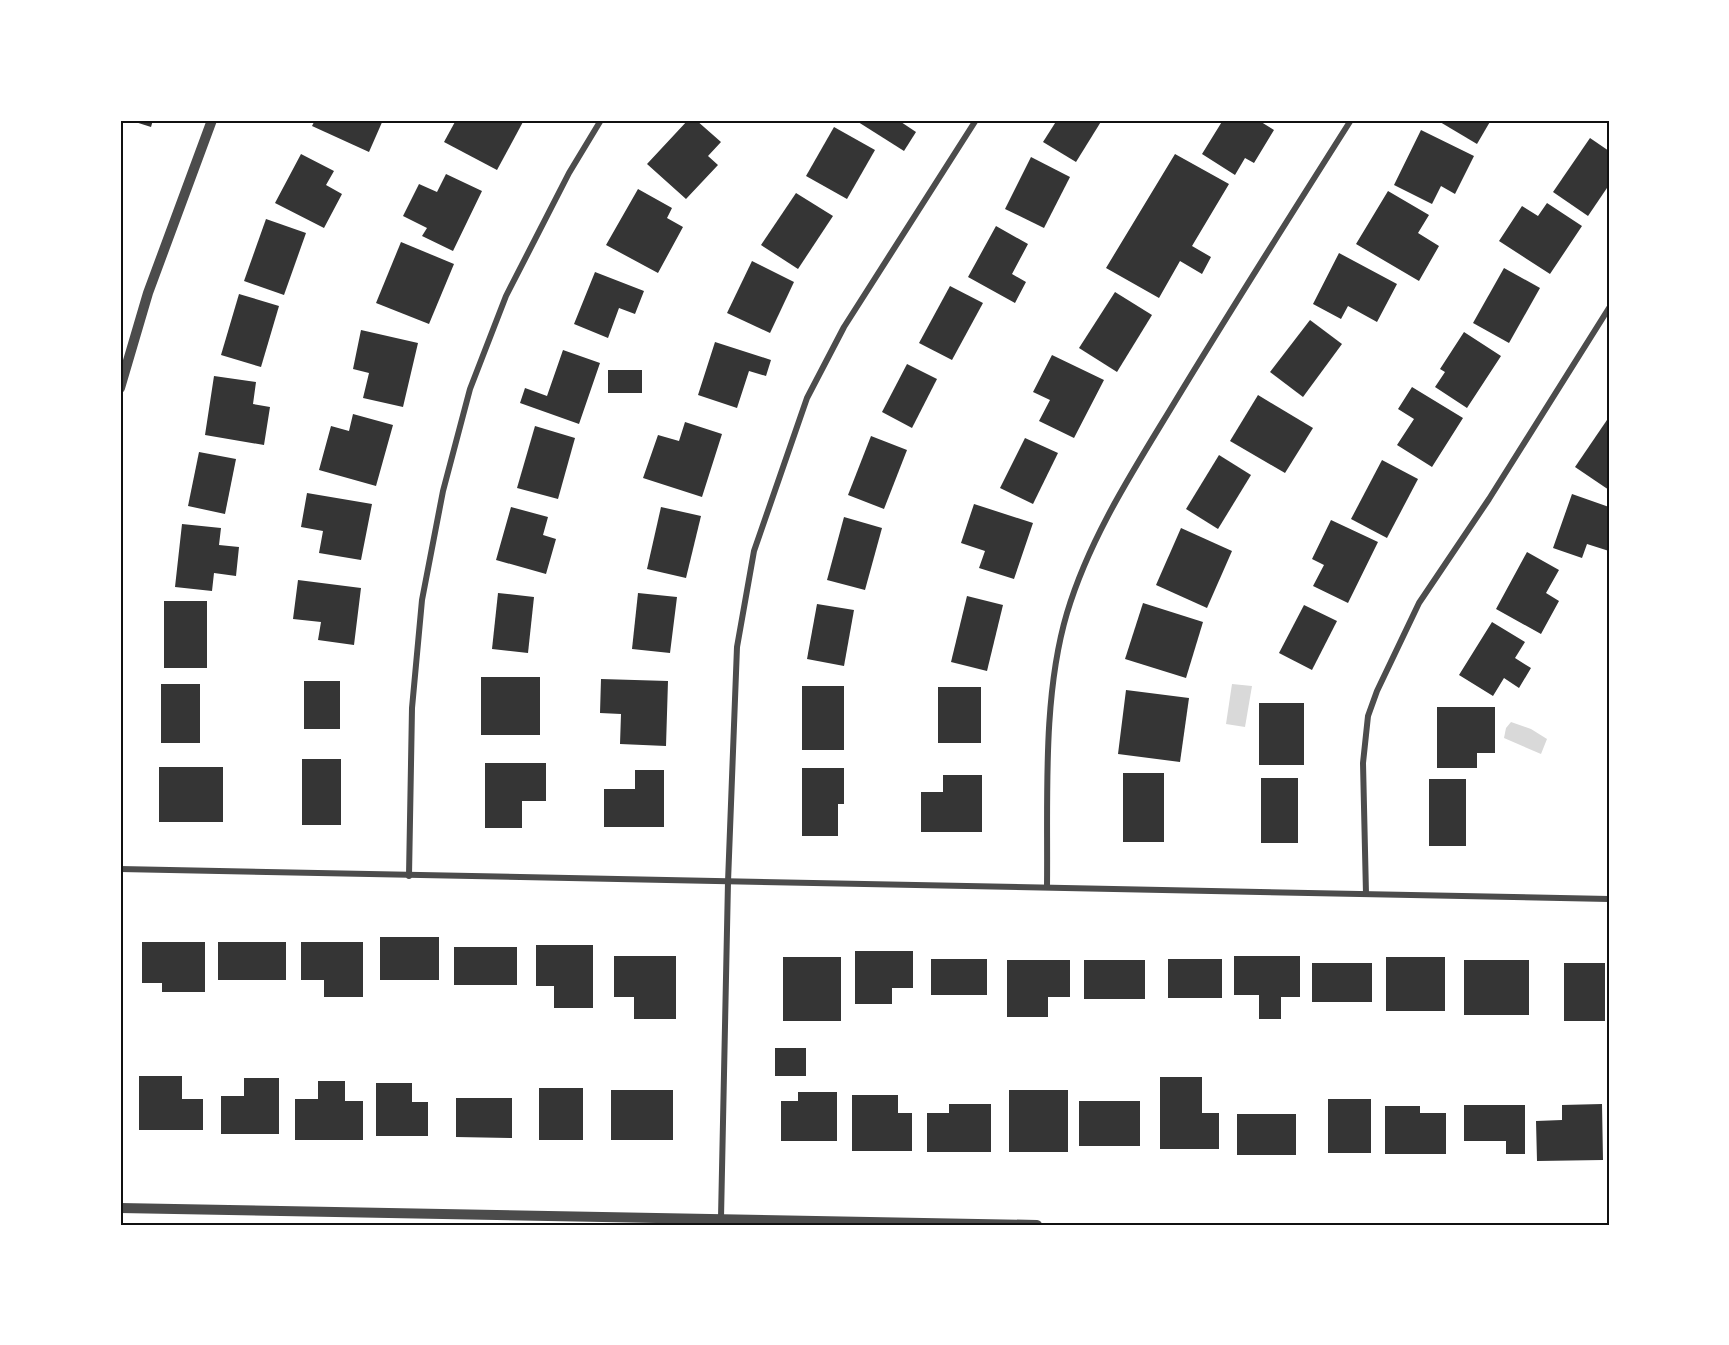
<svg xmlns="http://www.w3.org/2000/svg" width="1729" height="1345" viewBox="0 0 1729 1345" font-family="'Sofia Sans Condensed',sans-serif">
  <style>
    .water { fill: #d9d9d9 }
    .building { fill: #353535 }
    .lines { fill: none; stroke-linecap: round; stroke-linejoin: round }
    .minor { stroke: #4c4c4c; stroke-width: 6 }
    .tertiary { stroke: #4c4c4c; stroke-width: 10 }
    .neatline { fill: none; stroke: #111; stroke-width: 2 }
  </style>
  <rect width="100%" height="100%" fill="#fff"/>
  <g class="water">
    <polygon points="1232,684 1252,686 1245,727 1226,724"/>
    <polygon points="1511,722 1531,729 1547,739 1541,754 1504,738 1506,728"/>
  </g>
  <g class="building">
    <polygon points="129,120 153,120 151,127"/>
    <polygon points="315,120 383,120 369,152 312,126"/>
    <polygon points="456,120 524,120 497,170 444,142"/>
    <polygon points="688,120 696,120 721,142 708,156 718,165 686,199 647,164"/>
    <polygon points="855,120 898,120 916,132 904,151"/>
    <polygon points="1057,120 1102,120 1076,162 1043,142"/>
    <polygon points="1223,120 1258,120 1274,130 1254,163 1245,158 1235,175 1202,154"/>
    <polygon points="1441,120 1491,120 1477,144 1440,122"/>
    <polygon points="834,127 875,150 847,199 806,176"/>
    <polygon points="1421,130 1474,156 1455,194 1441,186 1432,204 1394,185"/>
    <polygon points="1590,138 1609,151 1609,185 1588,216 1553,192"/>
    <polygon points="301,154 334,171 326,185 342,194 324,228 275,203"/>
    <polygon points="1175,154 1229,184 1192,246 1211,257 1202,274 1180,261 1159,298 1106,268"/>
    <polygon points="1031,157 1070,177 1044,228 1005,209"/>
    <polygon points="446,174 482,191 453,251 422,236 427,228 403,216 419,184 437,192"/>
    <polygon points="638,189 672,208 667,218 683,227 658,273 606,245"/>
    <polygon points="1388,191 1429,215 1418,233 1439,246 1419,281 1356,244"/>
    <polygon points="796,193 833,216 798,269 761,245"/>
    <polygon points="1547,203 1582,226 1550,274 1499,241 1522,206 1538,216"/>
    <polygon points="266,219 306,233 284,295 244,281"/>
    <polygon points="996,226 1028,244 1012,274 1026,282 1015,303 968,277"/>
    <polygon points="401,242 454,264 429,324 376,303"/>
    <polygon points="1339,253 1397,284 1377,322 1348,306 1341,319 1313,304"/>
    <polygon points="752,261 794,282 770,333 727,313"/>
    <polygon points="1504,268 1540,288 1509,343 1473,323"/>
    <polygon points="595,272 644,291 635,314 619,308 608,338 574,324"/>
    <polygon points="950,286 983,303 952,360 919,343"/>
    <polygon points="1115,292 1152,315 1117,372 1079,348"/>
    <polygon points="239,294 279,306 261,367 221,355"/>
    <polygon points="1310,320 1342,344 1303,397 1270,372"/>
    <polygon points="361,330 418,343 403,407 363,398 369,373 353,369"/>
    <polygon points="1464,332 1501,356 1467,408 1435,387 1445,372 1440,369"/>
    <polygon points="715,342 771,360 766,376 749,371 737,408 698,395"/>
    <polygon points="563,350 600,363 579,424 520,403 525,388 547,396"/>
    <polygon points="1052,355 1104,380 1074,438 1039,421 1050,400 1033,392"/>
    <polygon points="907,364 937,379 912,428 882,412"/>
    <rect x="608" y="370" width="34" height="23"/>
    <polygon points="214,376 256,382 253,404 270,407 264,445 205,435"/>
    <polygon points="1412,387 1463,418 1432,467 1397,445 1414,419 1398,409"/>
    <polygon points="1258,395 1313,428 1285,473 1230,441"/>
    <polygon points="353,414 393,425 376,486 319,470 331,426 349,431"/>
    <polygon points="1609,417 1609,490 1575,467"/>
    <polygon points="685,422 722,434 702,497 643,478 658,435 679,441"/>
    <polygon points="535,426 575,438 558,499 517,488"/>
    <polygon points="871,436 907,450 884,509 848,495"/>
    <polygon points="1025,438 1058,453 1033,504 1000,488"/>
    <polygon points="199,452 236,459 225,514 188,506"/>
    <polygon points="1219,455 1251,475 1218,529 1186,509"/>
    <polygon points="1382,460 1418,479 1387,538 1351,519"/>
    <polygon points="307,493 372,504 361,560 319,553 323,531 301,527"/>
    <polygon points="1572,494 1609,507 1609,551 1587,544 1582,558 1553,548"/>
    <polygon points="974,504 1033,523 1014,579 979,568 985,551 961,543"/>
    <polygon points="511,507 548,517 543,535 556,539 546,574 496,560"/>
    <polygon points="661,507 701,516 686,578 647,569"/>
    <polygon points="844,517 882,528 865,590 827,580"/>
    <polygon points="1331,520 1378,542 1348,603 1313,586 1324,565 1312,559"/>
    <polygon points="182,524 221,528 219,545 239,547 236,576 214,573 212,591 175,587"/>
    <polygon points="1181,528 1232,551 1207,608 1156,585"/>
    <polygon points="1527,552 1559,570 1546,593 1559,601 1541,634 1496,609"/>
    <polygon points="298,580 361,588 354,645 318,640 321,622 293,619"/>
    <polygon points="498,593 534,597 528,653 492,649"/>
    <polygon points="638,593 677,597 670,653 632,649"/>
    <polygon points="967,596 1003,605 987,671 951,662"/>
    <rect x="164" y="601" width="43" height="67"/>
    <polygon points="1143,603 1203,622 1186,678 1125,659"/>
    <polygon points="817,604 854,610 844,666 807,659"/>
    <polygon points="1304,605 1337,621 1312,670 1279,653"/>
    <polygon points="1492,622 1525,642 1515,658 1531,668 1519,688 1504,678 1493,696 1459,675"/>
    <rect x="481" y="677" width="59" height="58"/>
    <polygon points="601,679 668,681 666,746 620,744 621,714 600,713"/>
    <rect x="304" y="681" width="36" height="48"/>
    <rect x="161" y="684" width="39" height="59"/>
    <rect x="802" y="686" width="42" height="64"/>
    <rect x="938" y="687" width="43" height="56"/>
    <polygon points="1126,690 1189,698 1180,762 1118,754"/>
    <rect x="1259" y="703" width="45" height="62"/>
    <polygon points="1437,707 1495,707 1495,753 1477,753 1477,768 1437,768"/>
    <rect x="302" y="759" width="39" height="66"/>
    <polygon points="485,763 546,763 546,801 522,801 522,828 485,828"/>
    <rect x="159" y="767" width="64" height="55"/>
    <polygon points="802,768 844,768 844,804 838,804 838,836 802,836"/>
    <polygon points="635,770 664,770 664,827 604,827 604,789 635,789"/>
    <rect x="1123" y="773" width="41" height="69"/>
    <polygon points="943,775 982,775 982,832 921,832 921,792 943,792"/>
    <rect x="1261" y="778" width="37" height="65"/>
    <rect x="1429" y="779" width="37" height="67"/>
    <rect x="380" y="937" width="59" height="43"/>
    <polygon points="142,942 205,942 205,992 162,992 162,983 142,983"/>
    <rect x="218" y="942" width="68" height="38"/>
    <polygon points="301,942 363,942 363,997 324,997 324,980 301,980"/>
    <polygon points="536,945 593,945 593,1008 554,1008 554,986 536,986"/>
    <rect x="454" y="947" width="63" height="38"/>
    <polygon points="855,951 913,951 913,988 892,988 892,1004 855,1004"/>
    <polygon points="614,956 676,956 676,1019 634,1019 634,997 614,997"/>
    <polygon points="1234,956 1300,956 1300,997 1281,997 1281,1019 1259,1019 1259,995 1234,995"/>
    <rect x="783" y="957" width="58" height="64"/>
    <rect x="1386" y="957" width="59" height="54"/>
    <rect x="931" y="959" width="56" height="36"/>
    <rect x="1168" y="959" width="54" height="39"/>
    <polygon points="1007,960 1070,960 1070,997 1048,997 1048,1017 1007,1017"/>
    <rect x="1084" y="960" width="61" height="39"/>
    <rect x="1464" y="960" width="65" height="55"/>
    <rect x="1312" y="963" width="60" height="39"/>
    <rect x="1564" y="963" width="41" height="58"/>
    <rect x="775" y="1048" width="31" height="28"/>
    <polygon points="139,1076 182,1076 182,1099 203,1099 203,1130 139,1130"/>
    <polygon points="1160,1077 1202,1077 1202,1113 1219,1113 1219,1149 1160,1149"/>
    <polygon points="244,1078 279,1078 279,1134 221,1134 221,1096 244,1096"/>
    <polygon points="318,1081 345,1081 345,1101 363,1101 363,1140 295,1140 295,1099 318,1099"/>
    <polygon points="376,1083 412,1083 412,1102 428,1102 428,1136 376,1136"/>
    <rect x="539" y="1088" width="44" height="52"/>
    <rect x="611" y="1090" width="62" height="50"/>
    <rect x="1009" y="1090" width="59" height="62"/>
    <polygon points="798,1092 837,1092 837,1141 781,1141 781,1101 798,1101"/>
    <polygon points="852,1095 898,1095 898,1113 912,1113 912,1151 852,1151"/>
    <polygon points="456,1098 512,1098 512,1138 456,1137"/>
    <rect x="1328" y="1099" width="43" height="54"/>
    <rect x="1079" y="1101" width="61" height="45"/>
    <polygon points="949,1104 991,1104 991,1152 927,1152 927,1113 949,1113"/>
    <polygon points="1602,1104 1603,1160 1537,1161 1536,1121 1562,1120 1562,1105"/>
    <polygon points="1464,1105 1525,1105 1525,1154 1506,1154 1506,1141 1464,1141"/>
    <polygon points="1385,1106 1420,1106 1420,1113 1446,1113 1446,1154 1385,1154"/>
    <rect x="1237" y="1114" width="59" height="41"/>
  </g>
  <g class="lines">
    <g class="minor">
      <polyline points="120,869 1609,899"/>
      <polyline points="409,876 412,708 422,600 443,491 470,389 506,296 569,173 601,120"/>
      <path d="M1047,887C1048,800 1042,697 1067,613C1090,536 1135,468 1176,400C1233,306 1292,213 1351,120"/>
      <polyline points="1366,894 1363,763 1368,716 1377,691 1419,603 1489,499 1609,308"/>
      <polyline points="721,1218 728,882 737,647 754,551 807,398 844,327 976,120"/>
    </g>
    <g class="tertiary">
      <polyline points="120,388 148,293 212,120"/>
      <polyline points="120,1208 1037,1225"/>
    </g>
  </g>
  <rect width="1729" height="1345" fill="none" stroke="#ffffff" stroke-width="243"/>
  <rect x="122" y="122" width="1486" height="1102" class="neatline"/>
</svg>
